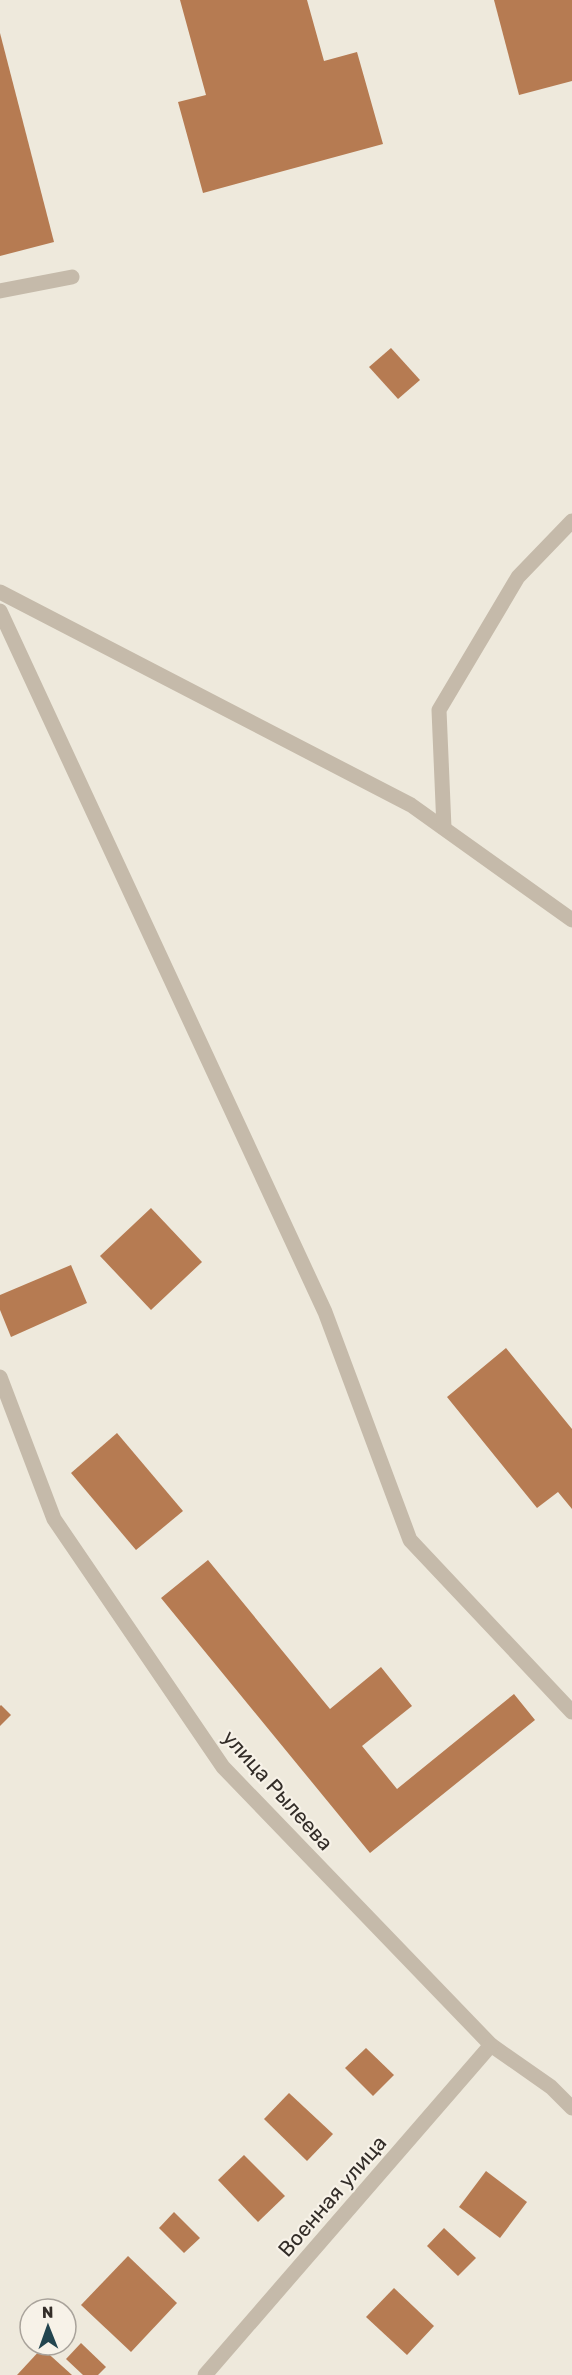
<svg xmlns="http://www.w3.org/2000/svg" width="572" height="2375" viewBox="0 0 572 2375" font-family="Rubik,sans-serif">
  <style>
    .building { fill: #b67b52 }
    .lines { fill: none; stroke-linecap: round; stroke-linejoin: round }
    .service { stroke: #c5baaa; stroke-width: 15 }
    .minor { stroke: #c5baaa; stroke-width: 15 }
    .labels { text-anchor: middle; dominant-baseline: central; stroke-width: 4.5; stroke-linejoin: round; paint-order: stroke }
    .street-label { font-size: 21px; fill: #332d28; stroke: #f7f2e8 }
  </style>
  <rect width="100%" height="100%" fill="#eee9dc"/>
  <g class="building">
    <polygon points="180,0 307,0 324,61 357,52 383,144 203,193 178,102 206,95"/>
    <polygon points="494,0 572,0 572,81 519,95"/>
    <polygon points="0,33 54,242 0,256"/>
    <polygon points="391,348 420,380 398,399 369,367"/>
    <polygon points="151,1208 202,1262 151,1310 100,1256"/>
    <polygon points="71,1265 87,1303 11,1337 0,1310 0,1295"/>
    <polygon points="506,1348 572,1429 572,1509 558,1492 537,1508 447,1397"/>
    <polygon points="117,1433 183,1511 136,1550 71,1473"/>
    <polygon points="208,1560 330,1709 381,1667 412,1706 362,1746 397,1789 514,1694 535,1720 370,1853 161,1598"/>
    <polygon points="1,1705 11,1715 0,1726 0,1706"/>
    <polygon points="366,2048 394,2075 373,2096 345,2068"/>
    <polygon points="289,2093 333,2134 307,2161 264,2119"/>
    <polygon points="244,2155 285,2196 258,2222 218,2180"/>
    <polygon points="486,2171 527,2202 500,2238 459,2207"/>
    <polygon points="174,2212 200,2238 184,2253 159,2228"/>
    <polygon points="444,2228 476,2258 458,2276 427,2246"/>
    <polygon points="128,2256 177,2303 131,2352 81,2305"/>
    <polygon points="394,2288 434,2326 407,2355 366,2317"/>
    <polygon points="81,2343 106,2367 98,2375 83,2375 66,2359"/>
    <polygon points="42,2348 72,2375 17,2375"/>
  </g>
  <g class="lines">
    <g class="service">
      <polyline points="0,291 72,277"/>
      <polyline points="0,592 411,805 572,920"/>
      <polyline points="0,611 325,1312 410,1540 572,1712"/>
      <polyline points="444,828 439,710 518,577 572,521"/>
    </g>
    <g class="minor">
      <polyline points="0,1377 54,1519 223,1767 491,2045 551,2087 572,2108"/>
      <polyline points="205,2375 491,2045"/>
    </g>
  </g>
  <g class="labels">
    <g class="street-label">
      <text transform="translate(278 1790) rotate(48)">улица Рылеева</text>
      <text transform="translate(332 2196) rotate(-49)">Военная улица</text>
    </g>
  </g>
  <g transform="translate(48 2327) rotate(359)"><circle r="28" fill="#f7f2e8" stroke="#a9a39b" stroke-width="1.5"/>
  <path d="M0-4.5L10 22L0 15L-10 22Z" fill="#23454f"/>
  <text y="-9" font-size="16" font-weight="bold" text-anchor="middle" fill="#332d28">N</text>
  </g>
</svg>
